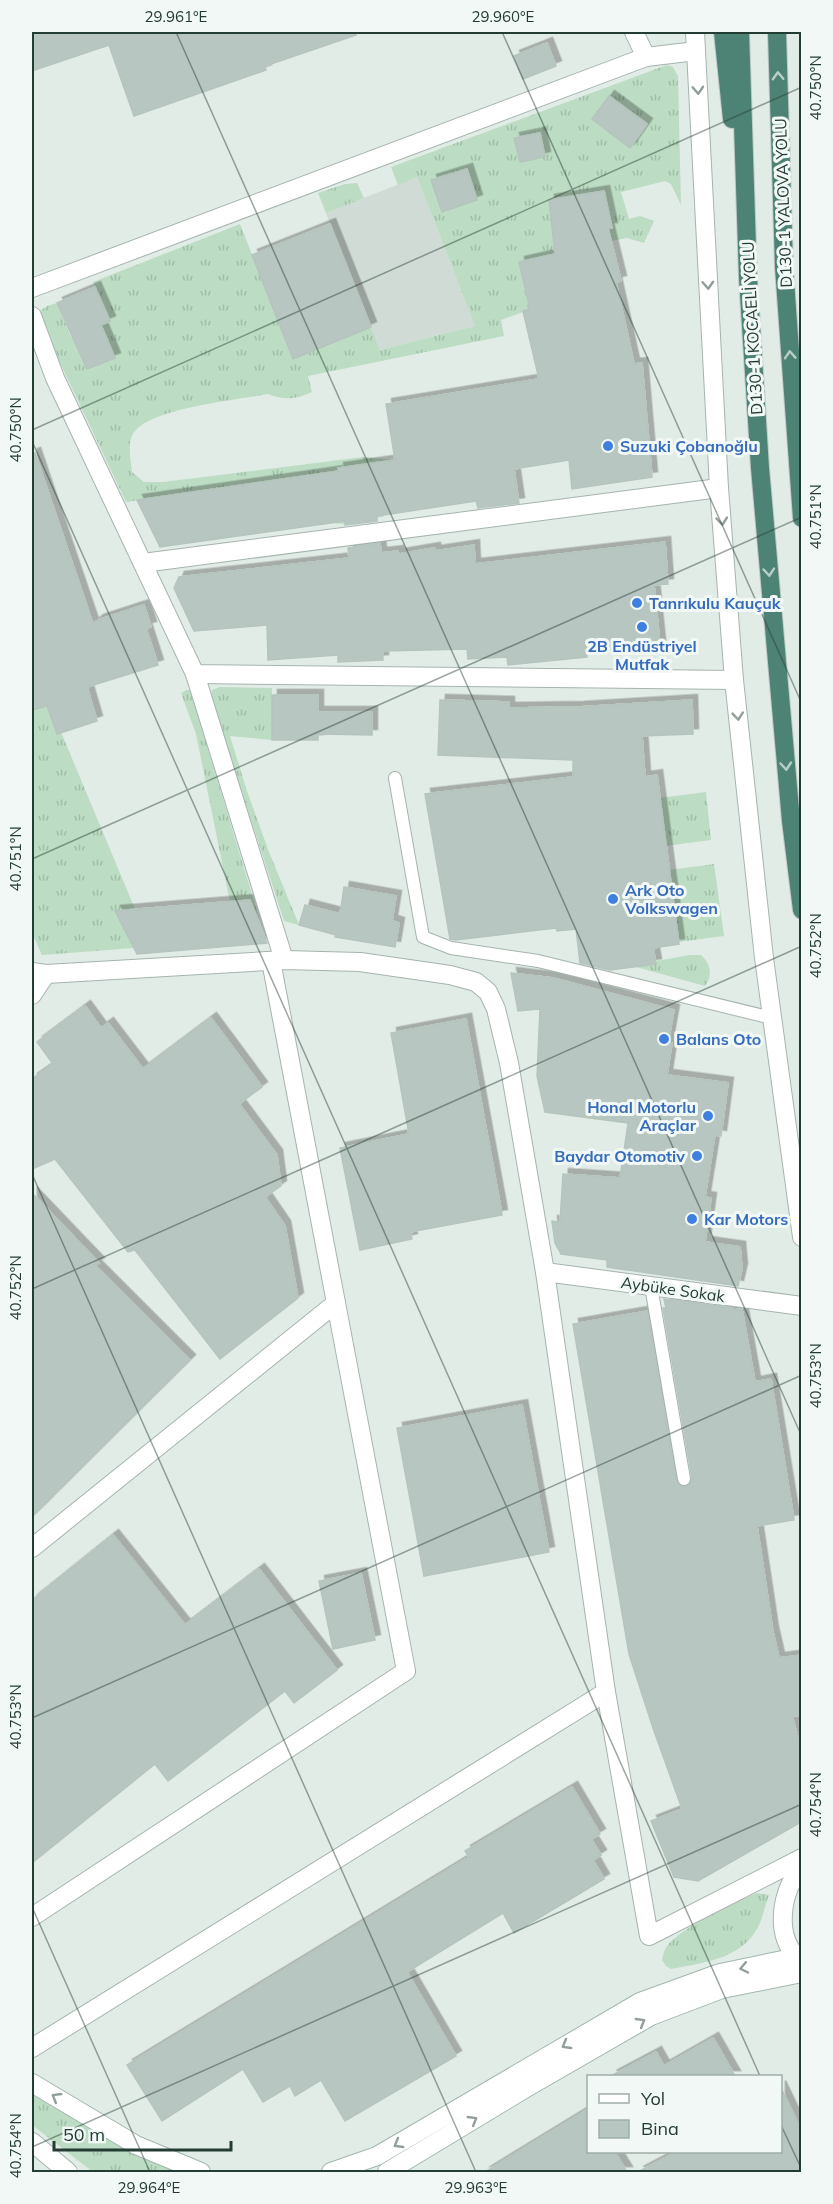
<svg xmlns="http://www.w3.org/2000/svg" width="833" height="2204" viewBox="0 0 833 2204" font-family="Mulish,sans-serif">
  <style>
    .built { fill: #d0dbd6 }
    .grass { fill: url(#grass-tufts) }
    .building { fill: #b7c6c0; stroke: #b5c5bd; stroke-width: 1.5; filter: url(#shadow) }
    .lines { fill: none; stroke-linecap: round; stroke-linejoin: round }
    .service-casing { stroke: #a5b4ae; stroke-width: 14 }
    .minor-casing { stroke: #a5b4ae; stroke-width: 20 }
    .tertiary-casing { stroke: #a5b4ae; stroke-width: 20 }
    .secondary-casing { stroke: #a1b7ae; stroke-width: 20 }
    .trunk-casing { stroke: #c1c8c6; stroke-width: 20 }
    .service { stroke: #fff; stroke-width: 12 }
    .minor { stroke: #fff; stroke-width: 18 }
    .tertiary { stroke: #fff; stroke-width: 18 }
    .secondary { stroke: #fff; stroke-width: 18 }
    .trunk { stroke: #4c8374; stroke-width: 18 }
    .oneway { stroke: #b8cfc8 }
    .oneway2 { stroke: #919e9a }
    .ticks { fill: none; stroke: #233c34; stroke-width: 1.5; stroke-opacity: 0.45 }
    .shop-dot { fill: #3f7fe0; stroke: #f2f8f5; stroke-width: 2 }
    .labels { text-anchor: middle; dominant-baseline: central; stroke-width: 6; stroke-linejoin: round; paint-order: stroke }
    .street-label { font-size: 16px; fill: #233c34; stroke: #f2f8f5 }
    .shop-label { font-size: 16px; font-weight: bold; fill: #366cbe; stroke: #f2f8f5; text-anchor: start }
    .neatline { fill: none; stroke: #233c34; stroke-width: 2 }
    .ticks-label { font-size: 15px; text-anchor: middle; fill: #233c34 }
  </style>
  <defs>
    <pattern id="grass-tufts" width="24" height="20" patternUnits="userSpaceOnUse" patternTransform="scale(1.5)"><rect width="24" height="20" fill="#bcdcc3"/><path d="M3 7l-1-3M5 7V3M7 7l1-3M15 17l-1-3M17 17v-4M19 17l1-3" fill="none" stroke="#a1bea8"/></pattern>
    <filter id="shadow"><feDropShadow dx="5.5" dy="-5.5" stdDeviation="0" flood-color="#0004"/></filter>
  </defs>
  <rect width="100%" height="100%" fill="#e2ece7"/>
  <polygon class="built" points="417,177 475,326 380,350 326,213"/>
  <g class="grass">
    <path d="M667,65L673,67L678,76L681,205L671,184L665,181L621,192L629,219L640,216L654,221L644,243L627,238L611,241L601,230L612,227L604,191L550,200L574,249L519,262L528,302H532L534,308L501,320L504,336L308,376L312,392C295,399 286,401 268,394C237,400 154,408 135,431C126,441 131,460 132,472L144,482H163L363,457L395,460L339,468L345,524L330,523L322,474L126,502L43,327L38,312L47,306L57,303L71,337L109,321L93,282L240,224L293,358L371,327L380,350L475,326L417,177L398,185L391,167Z"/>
    <polygon points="357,183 364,198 326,213 318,193 345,184"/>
    <polygon points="32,659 56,733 61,732 135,909 115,911 134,948 42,955 32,933"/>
    <polygon points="219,687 272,688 272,740 230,736 247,791 269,852 299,925 284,921 211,697 212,690"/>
    <polygon points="186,690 190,690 260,921 250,900 230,902 196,734 181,693"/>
    <polygon points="706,792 711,840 665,846 659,798"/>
    <polygon points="714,864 724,936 678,942 669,870"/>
    <path d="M690,955H701C711,964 713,975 705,986L636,967L656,964V961Z"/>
    <path d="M757,1893L769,1895C765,1905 763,1918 758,1927C742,1959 702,1963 671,1969L666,1966L662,1960C663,1955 664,1950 667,1946C681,1928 735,1901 757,1893Z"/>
    <polygon points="32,2090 180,2172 93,2172 32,2125"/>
  </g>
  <g class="building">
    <polygon points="32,32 355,32 356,35 265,66 266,70 134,116 109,45 32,71"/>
    <polygon points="547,43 556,66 523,79 514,56"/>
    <polygon points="609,96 647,124 630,148 592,119"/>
    <polygon points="540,133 545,157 520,162 514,138"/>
    <polygon points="467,169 477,200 442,212 431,180"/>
    <polygon points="604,191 612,228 608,228 621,281 616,282 634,364 642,363 652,477 572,489 569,460 514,469 519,503 478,508 476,501 377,516 377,521 345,525 345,521 160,547 137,500 339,471 338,468 395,460 386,404 539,379 523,311 530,309 519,262 555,254 549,200"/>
    <polygon points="330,224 371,327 293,359 252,255"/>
    <polygon points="95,287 110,321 101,325 115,358 87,369 57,303"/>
    <polygon points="35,453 93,624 98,620 144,605 151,627 146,628 158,665 87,687 97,721 57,734 47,706 32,710 32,454"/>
    <polygon points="665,542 668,584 654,585 660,645 587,652 587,657 508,665 507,657 468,659 467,649 383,651 383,660 338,662 338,655 268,660 267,625 194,631 174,588 179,577 349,558 348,548 380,543 381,553 398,551 399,554 435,548 435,551 474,545 475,564"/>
    <polygon points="272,695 318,695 318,712 372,712 372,735 318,734 318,740 272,740"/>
    <polygon points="440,700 509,702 509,708 578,707 692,700 693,734 642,736 645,777 657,775 679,944 653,948 656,964 610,970 580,963 576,929 557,931 556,928 456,940 450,939 425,794 573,777 573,760 438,755"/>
    <polygon points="344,887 396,896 392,921 399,923 395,947 335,937 336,935 299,925 305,905 340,914"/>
    <polygon points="250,900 267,943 137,954 115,911"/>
    <polygon points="511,973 553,978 674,1010 668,1043 672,1043 667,1075 728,1083 721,1136 715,1135 705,1197 711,1198 705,1242 740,1247 742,1269 738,1286 607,1267 607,1260 561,1254 555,1243 552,1221 560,1222 563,1174 620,1178 628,1123 545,1112 537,1076 540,1009 518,1011"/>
    <polygon points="85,1006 101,1028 108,1023 143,1069 211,1018 262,1087 239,1104 277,1155 281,1186 265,1197 285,1226 298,1298 220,1359 135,1250 128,1252 55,1159 32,1169 32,1079 53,1064 37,1042"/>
    <polygon points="466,1019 502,1215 410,1232 412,1239 360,1250 340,1148 409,1134 391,1033"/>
    <polygon points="32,1193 99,1263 95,1265 190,1360 32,1517"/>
    <polygon points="664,1299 733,1308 732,1310 742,1309 755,1382 771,1379 794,1520 757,1526 773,1632 779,1658 801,1655 801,1715 792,1716 801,1749 801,1822 698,1881 674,1877 651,1821 682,1809 653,1728 629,1654 573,1324 647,1311 676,1480 681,1486 686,1487 691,1482 692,1478 663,1308 666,1308"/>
    <polygon points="522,1405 549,1552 424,1576 397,1428"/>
    <polygon points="113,1535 185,1625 259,1569 337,1670 294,1703 285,1691 168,1781 155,1764 32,1863 32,1600"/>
    <polygon points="361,1573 375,1640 333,1649 319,1581"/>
    <polygon points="572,1787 600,1834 591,1839 601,1855 593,1860 604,1879 514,1933 503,1913 407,1972 456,2056 345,2121 321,2080 295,2096 290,2086 263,2102 243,2069 162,2121 127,2065 469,1857 465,1851"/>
    <polygon points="713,2038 735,2076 611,2076 656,2052 664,2066"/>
    <polygon points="780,2086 801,2130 801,2172 638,2172 678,2151 780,2151"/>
    <polygon points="588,2109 588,2151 614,2151 627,2172 485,2172"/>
  </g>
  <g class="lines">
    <defs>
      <g id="service">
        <polyline points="395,778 423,937 451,948 538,961 772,1018"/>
        <polyline points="651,1286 684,1479"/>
      </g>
      <g id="minor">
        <polyline points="634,32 646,57 696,51"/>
        <polyline points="32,288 646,57"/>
        <polyline points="32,316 55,378 195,674 734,680"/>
        <polyline points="143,563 719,488"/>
        <polyline points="195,674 284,960"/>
        <polyline points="32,972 46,974 284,960 360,962 450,975 476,982 488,992 496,1009 509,1063 545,1272 606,1692 649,1936 802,1858"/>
        <polyline points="32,995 46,974"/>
        <polyline points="545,1272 802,1306"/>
        <polyline points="32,1548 336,1303 271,961"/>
        <polyline points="32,1917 406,1671 336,1303"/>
        <polyline points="32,2048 606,1692"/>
      </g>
      <g id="tertiary">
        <polyline points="695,32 719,488 734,680 764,958 802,1237"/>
        <path d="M802,1866C781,1889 772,1940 802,1961"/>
      </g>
      <g id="secondary">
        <polyline points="32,2083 136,2145 201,2172"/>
        <polyline points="32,2142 68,2172"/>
        <polyline points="331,2172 377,2156 640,2002 720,1973 802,1956"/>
        <polyline points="387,2172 526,2088 651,2016 722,1989 802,1973"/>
      </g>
      <g id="trunk">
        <polyline points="723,32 732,119"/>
        <polyline points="740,32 748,278 760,468 791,821 802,910"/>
        <polyline points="777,32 784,267 802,518"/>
      </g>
    </defs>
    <use href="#service" class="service-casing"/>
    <use href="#minor" class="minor-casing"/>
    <use href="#tertiary" class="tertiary-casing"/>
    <use href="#secondary" class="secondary-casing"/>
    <use href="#trunk" class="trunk-casing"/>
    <use href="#service" class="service"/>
    <use href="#minor" class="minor"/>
    <use href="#tertiary" class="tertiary"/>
    <use href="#secondary" class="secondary"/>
    <use href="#trunk" class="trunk"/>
  </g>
  <defs><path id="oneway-chevron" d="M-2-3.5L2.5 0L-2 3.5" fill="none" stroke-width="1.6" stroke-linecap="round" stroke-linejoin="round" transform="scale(1.5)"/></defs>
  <g class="oneway">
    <use href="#oneway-chevron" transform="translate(778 76) rotate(-92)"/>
    <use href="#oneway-chevron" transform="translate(790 355) rotate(-94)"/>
    <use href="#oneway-chevron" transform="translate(769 572) rotate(85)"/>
    <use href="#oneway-chevron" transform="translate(786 766) rotate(85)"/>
  </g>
  <g class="oneway2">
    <use href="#oneway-chevron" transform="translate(698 90) rotate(87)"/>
    <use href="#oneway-chevron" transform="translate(708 285) rotate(87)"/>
    <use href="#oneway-chevron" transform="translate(722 521) rotate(85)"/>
    <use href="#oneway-chevron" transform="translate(738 716) rotate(84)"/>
    <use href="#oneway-chevron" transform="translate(744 1968) rotate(168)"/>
    <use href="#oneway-chevron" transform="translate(641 2022) rotate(-30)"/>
    <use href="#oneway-chevron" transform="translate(566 2045) rotate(150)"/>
    <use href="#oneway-chevron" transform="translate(56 2097) rotate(-149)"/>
    <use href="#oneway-chevron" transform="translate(473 2120) rotate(-31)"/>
    <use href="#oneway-chevron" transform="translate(398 2144) rotate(150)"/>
  </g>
  <path class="ticks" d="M176,32L802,1437M502,32L802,704M32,430L802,87M32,441L760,2076M32,859L802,517M32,1174L476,2172M32,1289L802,946M32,1718L802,1375M32,1907L150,2172M780,2123L802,2170M32,2147L802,1804"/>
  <g class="shop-dot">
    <circle cx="608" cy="446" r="6"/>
    <circle cx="637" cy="603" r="6"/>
    <circle cx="642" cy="627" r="6"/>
    <circle cx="613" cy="899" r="6"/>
    <circle cx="664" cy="1039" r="6"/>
    <circle cx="708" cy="1116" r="6"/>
    <circle cx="697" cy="1156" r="6"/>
    <circle cx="692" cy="1219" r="6"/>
  </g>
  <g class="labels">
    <g class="street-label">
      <text transform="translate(783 203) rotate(-92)">D130-1 YALOVA YOLU</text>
      <text transform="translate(752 328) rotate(-93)">D130-1 KOCAELİ YOLU</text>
      <text transform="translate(673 1289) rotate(8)">Aybüke Sokak</text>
    </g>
    <g class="shop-label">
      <text x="620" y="446">Suzuki Çobanoğlu</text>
      <text x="649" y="603">Tanrıkulu Kauçuk</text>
      <text x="642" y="646" text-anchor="middle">2B Endüstriyel<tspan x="642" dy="18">Mutfak</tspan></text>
      <text x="625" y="890">Ark Oto<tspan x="625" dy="18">Volkswagen</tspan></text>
      <text x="676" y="1039">Balans Oto</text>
      <text x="696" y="1107" text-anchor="end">Honal Motorlu<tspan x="696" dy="18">Araçlar</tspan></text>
      <text x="685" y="1156" text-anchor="end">Baydar Otomotiv</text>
      <text x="704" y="1219">Kar Motors</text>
    </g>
  </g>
  <rect width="833" height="2204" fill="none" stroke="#f2f8f5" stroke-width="66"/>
  <rect x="587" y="2075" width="195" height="78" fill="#f2f8f5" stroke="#9fada8" stroke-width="1.5"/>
  <rect x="599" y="2094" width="30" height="9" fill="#ffffff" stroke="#9fada8" stroke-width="1.5"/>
  <text x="641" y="2105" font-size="18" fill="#233c34">Yol</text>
  <rect x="599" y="2120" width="30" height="18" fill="#b7c6c0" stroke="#9fada8" stroke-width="1.5"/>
  <text x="641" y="2135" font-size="18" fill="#233c34">Bina</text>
  <path d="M54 2141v9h177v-9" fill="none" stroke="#233c34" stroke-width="3"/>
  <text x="63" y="2141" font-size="18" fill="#233c34" stroke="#f2f8f5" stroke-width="4.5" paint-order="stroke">50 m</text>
  <rect x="33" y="33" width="767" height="2138" class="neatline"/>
  <g class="ticks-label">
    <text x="176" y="22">29.961°E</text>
    <text x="503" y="22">29.960°E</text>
    <text transform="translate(816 88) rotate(-90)" y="5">40.750°N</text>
    <text transform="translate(16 430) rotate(-90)" y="5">40.750°N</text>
    <text transform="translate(816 517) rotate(-90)" y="5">40.751°N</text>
    <text transform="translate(16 859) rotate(-90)" y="5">40.751°N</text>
    <text transform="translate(816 946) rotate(-90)" y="5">40.752°N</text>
    <text transform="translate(16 1288) rotate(-90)" y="5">40.752°N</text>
    <text transform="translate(816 1376) rotate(-90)" y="5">40.753°N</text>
    <text transform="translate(16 1717) rotate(-90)" y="5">40.753°N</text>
    <text transform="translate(816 1805) rotate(-90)" y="5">40.754°N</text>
    <text transform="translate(16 2146) rotate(-90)" y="5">40.754°N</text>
    <text x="149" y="2193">29.964°E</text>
    <text x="476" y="2193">29.963°E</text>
  </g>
</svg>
